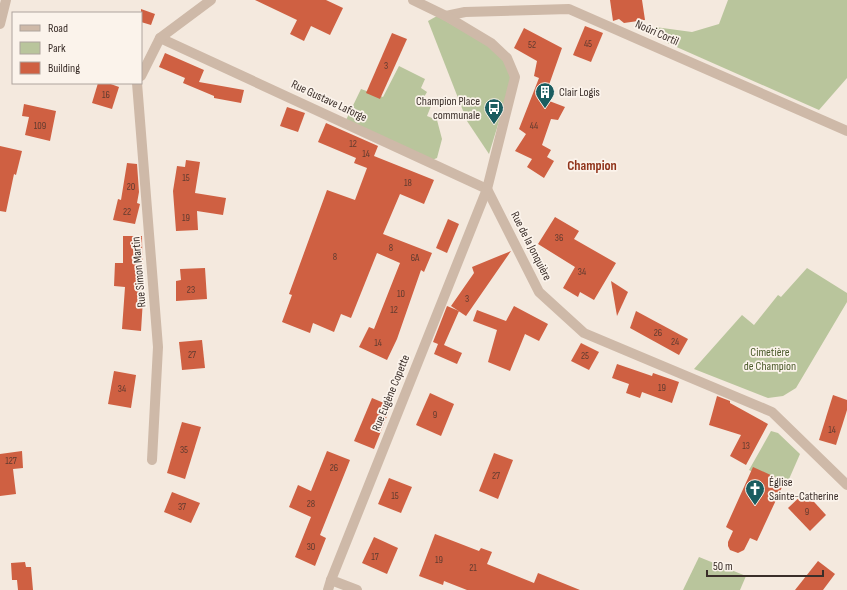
<svg xmlns="http://www.w3.org/2000/svg" width="847" height="590" viewBox="0 0 847 590" font-family="'Sofia Sans Condensed',sans-serif">
  <style>
    .green { fill: #b9c59c }
    .building { fill: #cf6042 }
    .lines { fill: none; stroke-linecap: round; stroke-linejoin: round }
    .minor { stroke: #ceb9a8; stroke-width: 10 }
    .tertiary { stroke: #ceb9a8; stroke-width: 10 }
    .labels { text-anchor: middle; dominant-baseline: central; stroke-width: 3.5; stroke-linejoin: round; paint-order: stroke }
    .number-label { font-size: 10px; fill: #5f3a2f }
    .street-label { font-size: 12px; fill: #3a2e29; stroke: #fbf3eb }
    .poi-label { font-size: 12px; fill: #3a2e29; stroke: #fbf3eb; text-anchor: start }
    .park-label { font-size: 12px; fill: #4b5b2b; stroke: #fbf3eb }
    .quarter-label { font-size: 14px; font-weight: bold; fill: #90341b; stroke: #fbf3eb }
  </style>
  <rect width="100%" height="100%" fill="#f4e9de"/>
  <g class="green">
    <polygon points="728,0 847,0 847,78 819,110 663,41 655,27 692,32 719,24"/>
    <polygon points="437,16 486,44 504,60 512,79 489,154 467,121 428,21"/>
    <polygon points="399,66 425,79 421,88 427,92 421,102 431,106 427,116 437,120 442,139 437,158 432,160 346,120 361,89 383,97"/>
    <polygon points="807,268 847,293 847,302 796,388 783,396 768,398 694,369 742,315 754,325 778,295 781,297"/>
    <polygon points="771,431 778,433 800,454 786,486 773,481 775,477 761,476 749,470"/>
    <polygon points="699,557 746,576 740,590 683,590"/>
  </g>
  <g class="building">
    <polygon points="255,0 326,0 343,8 330,35 311,26 304,41 290,34 297,20"/>
    <polygon points="610,0 642,0 645,20 624,23 619,19 613,21"/>
    <polygon points="141,9 155,14 151,25 141,22"/>
    <polygon points="585,26 603,33 591,62 573,55"/>
    <polygon points="524,28 562,48 544,99 565,107 558,120 551,119 542,145 551,150 547,157 554,161 544,178 527,167 532,159 515,151 526,134 519,129 539,78 534,76 537,61 514,48"/>
    <polygon points="392,33 407,39 380,99 366,93"/>
    <polygon points="165,53 204,70 199,82 244,90 241,103 214,98 214,96 183,83 185,78 159,67"/>
    <polygon points="98,83 108,83 119,87 112,109 92,103"/>
    <polygon points="24,104 56,111 50,141 25,135 29,117 22,116"/>
    <polygon points="287,107 305,113 298,132 280,126"/>
    <polygon points="326,123 378,146 374,156 434,180 424,204 400,194 383,234 432,253 424,272 421,270 397,339 387,360 359,347 369,327 374,329 400,263 377,253 351,318 341,314 334,332 313,323 310,333 282,322 292,295 289,294 327,190 355,200 367,168 354,163 356,158 318,142"/>
    <polygon points="0,146 22,151 16,175 14,174 6,212 0,211"/>
    <polygon points="186,160 200,162 195,193 226,198 223,215 197,211 198,230 176,231 173,191 177,166 185,167"/>
    <polygon points="127,163 137,164 139,192 137,203 140,204 135,224 113,220 118,199 121,200"/>
    <polygon points="555,217 579,231 574,239 616,263 594,300 580,292 578,297 563,288 575,267 538,244"/>
    <polygon points="448,219 459,224 447,253 436,248"/>
    <polygon points="123,236 142,236 143,299 141,331 122,329 125,287 114,286 115,263 123,263"/>
    <polygon points="511,251 466,316 451,306 474,273 472,267"/>
    <polygon points="205,268 207,299 176,301 176,281 181,280 180,269"/>
    <polygon points="611,281 628,292 617,316"/>
    <polygon points="447,306 459,311 444,345 462,353 457,364 434,354 438,344 433,342"/>
    <polygon points="514,306 548,324 539,341 525,334 510,371 488,362 497,330 473,321 477,310 506,321"/>
    <polygon points="636,311 688,339 679,355 630,328"/>
    <polygon points="202,340 205,368 182,370 179,342"/>
    <polygon points="581,343 599,352 589,370 571,361"/>
    <polygon points="617,364 652,376 653,373 679,382 672,403 642,392 640,398 626,393 629,384 612,378"/>
    <polygon points="114,371 136,375 131,408 108,404"/>
    <polygon points="430,393 454,404 441,436 416,425"/>
    <polygon points="833,395 847,400 847,410 836,445 819,440"/>
    <polygon points="717,396 730,401 730,403 768,424 746,465 730,456 741,435 709,425"/>
    <polygon points="372,398 391,406 374,449 354,441"/>
    <polygon points="182,422 201,427 185,479 167,473"/>
    <polygon points="22,451 23,468 13,469 16,494 0,496 0,454"/>
    <polygon points="327,451 350,460 320,535 326,538 315,566 295,557 311,517 289,507 298,485 311,491"/>
    <polygon points="494,453 513,460 498,499 479,491"/>
    <polygon points="753,467 775,477 773,481 783,485 757,541 750,538 744,550 738,553 730,550 728,546 728,542 733,531 726,527"/>
    <polygon points="389,478 412,487 401,513 378,504"/>
    <polygon points="172,492 200,503 191,523 164,512"/>
    <polygon points="805,492 826,515 810,531 788,508"/>
    <polygon points="435,534 479,551 481,548 492,552 487,564 534,583 538,573 580,590 467,590 444,581 443,585 419,576"/>
    <polygon points="374,537 398,548 387,574 362,563"/>
    <polygon points="818,561 835,574 823,590 795,590"/>
    <polygon points="25,562 26,567 31,567 33,590 18,590 17,580 12,580 11,563"/>
  </g>
  <g class="lines">
    <g class="minor">
      <polyline points="446,16 465,12 569,9 847,131"/>
      <polyline points="160,38 487,189"/>
      <polyline points="141,76 160,38 211,0"/>
      <polyline points="137,83 158,347 152,460"/>
      <polyline points="487,189 539,292 584,333 772,412 847,485"/>
      <polyline points="328,590 331,580"/>
      <polyline points="357,590 331,580 487,189 515,77 507,58 491,43 446,16 413,0"/>
    </g>
    <polyline class="tertiary" points="0,24 6,0"/>
  </g>
  <defs>
    <symbol id="building-pin" viewBox="-11 -11 22 30"><path d="M0 17L-7.5 6A9.5 9.5 0 1 1 7.5 6Z" fill="#1b5d60" stroke="#fbf3eb"/><path d="M-4-6H4V6H1V3H-1V6H-4ZM-2.5-4.3h1.7v1.8h-1.7ZM.8-4.3h1.7v1.8H.8ZM-2.5-1h1.7V.8h-1.7ZM.8-1h1.7V.8H.8Z" fill="#fff"/></symbol>
    <symbol id="bus-pin" viewBox="-11 -11 22 30"><path d="M0 17L-7.5 6A9.5 9.5 0 1 1 7.5 6Z" fill="#1b5d60" stroke="#fbf3eb"/><path d="M-5-6H5V4H4V6H2V4H-2V6H-4V4H-5ZM-3.5-4V0h7V-4ZM-3.5 1.2v1.5H-2V1.2ZM2 1.2v1.5H3.5V1.2Z" fill="#fff"/></symbol>
    <symbol id="church-pin" viewBox="-11 -11 22 30"><path d="M0 17L-7.5 6A9.5 9.5 0 1 1 7.5 6Z" fill="#1b5d60" stroke="#fbf3eb"/><path d="M-1.2-6h2.4v3.5h3.3v2.4h-3.3V6h-2.4V-.1h-3.3v-2.4h3.3Z" fill="#fff"/></symbol>
  </defs>
  <g fill-rule="evenodd">
    <use href="#building-pin" x="534" y="81" width="22" height="30"/>
    <use href="#bus-pin" x="483" y="97" width="22" height="30"/>
    <use href="#church-pin" x="744" y="478" width="22" height="30"/>
  </g>
  <g class="labels">
    <g class="number-label">
      <text x="588" y="44">45</text>
      <text x="532" y="45">52</text>
      <text x="386" y="66">3</text>
      <text x="106" y="95">16</text>
      <text x="40" y="126">109</text>
      <text x="534" y="126">44</text>
      <text x="353" y="144">12</text>
      <text x="366" y="154">14</text>
      <text x="186" y="178">15</text>
      <text x="408" y="183">18</text>
      <text x="131" y="187">20</text>
      <text x="127" y="212">22</text>
      <text x="186" y="218">19</text>
      <text x="559" y="238">36</text>
      <text x="391" y="248">8</text>
      <text x="335" y="257">8</text>
      <text x="415" y="258">6A</text>
      <text x="582" y="272">34</text>
      <text x="191" y="290">23</text>
      <text x="401" y="294">10</text>
      <text x="467" y="299">3</text>
      <text x="394" y="310">12</text>
      <text x="658" y="333">26</text>
      <text x="675" y="342">24</text>
      <text x="378" y="343">14</text>
      <text x="192" y="355">27</text>
      <text x="585" y="356">25</text>
      <text x="662" y="388">19</text>
      <text x="122" y="389">34</text>
      <text x="435" y="415">9</text>
      <text x="832" y="430">14</text>
      <text x="746" y="446">13</text>
      <text x="184" y="450">35</text>
      <text x="11" y="461">127</text>
      <text x="334" y="468">26</text>
      <text x="496" y="476">27</text>
      <text x="395" y="496">15</text>
      <text x="311" y="504">28</text>
      <text x="182" y="507">37</text>
      <text x="807" y="512">9</text>
      <text x="311" y="547">30</text>
      <text x="375" y="557">17</text>
      <text x="439" y="560">19</text>
      <text x="473" y="568">21</text>
    </g>
    <g class="street-label">
      <text transform="translate(657 33) rotate(24)">Noûri Cortil</text>
      <text transform="translate(329 101) rotate(25)">Rue Gustave Laforge</text>
      <text transform="translate(531 246) rotate(63)">Rue de la Jonquière</text>
      <text transform="translate(139 272) rotate(-95)">Rue Simon Martin</text>
      <text transform="translate(391 393) rotate(-68)">Rue Eugène Copette</text>
    </g>
    <g class="poi-label">
      <text x="559" y="92">Clair Logis</text>
      <text x="480" y="101" text-anchor="end">Champion Place<tspan x="480" dy="14">communale</tspan></text>
      <text x="769" y="482">Église<tspan x="769" dy="14">Sainte-Catherine</tspan></text>
    </g>
    <g class="park-label">
      <text x="770" y="352">Cimetière<tspan x="770" dy="14">de Champion</tspan></text>
    </g>
    <g class="quarter-label">
      <text x="592" y="165">Champion</text>
    </g>
  </g>
  <rect x="12" y="12" width="130" height="72" fill="#fbf3eb" stroke="#aea49d"/>
  <rect x="20" y="25" width="20" height="6" fill="#ceb9a8" stroke="#aea49d"/>
  <text x="48" y="32" font-size="12" fill="#3a2e29">Road</text>
  <rect x="20" y="42" width="20" height="12" fill="#b9c59c" stroke="#aea49d"/>
  <text x="48" y="52" font-size="12" fill="#3a2e29">Park</text>
  <rect x="20" y="62" width="20" height="12" fill="#cf6042" stroke="#aea49d"/>
  <text x="48" y="72" font-size="12" fill="#3a2e29">Building</text>
  <path d="M707 570v6h116v-6" fill="none" stroke="#3a2e29" stroke-width="2"/>
  <text x="713" y="570" font-size="12" fill="#3a2e29" stroke="#fbf3eb" stroke-width="3" paint-order="stroke">50 m</text>
</svg>
